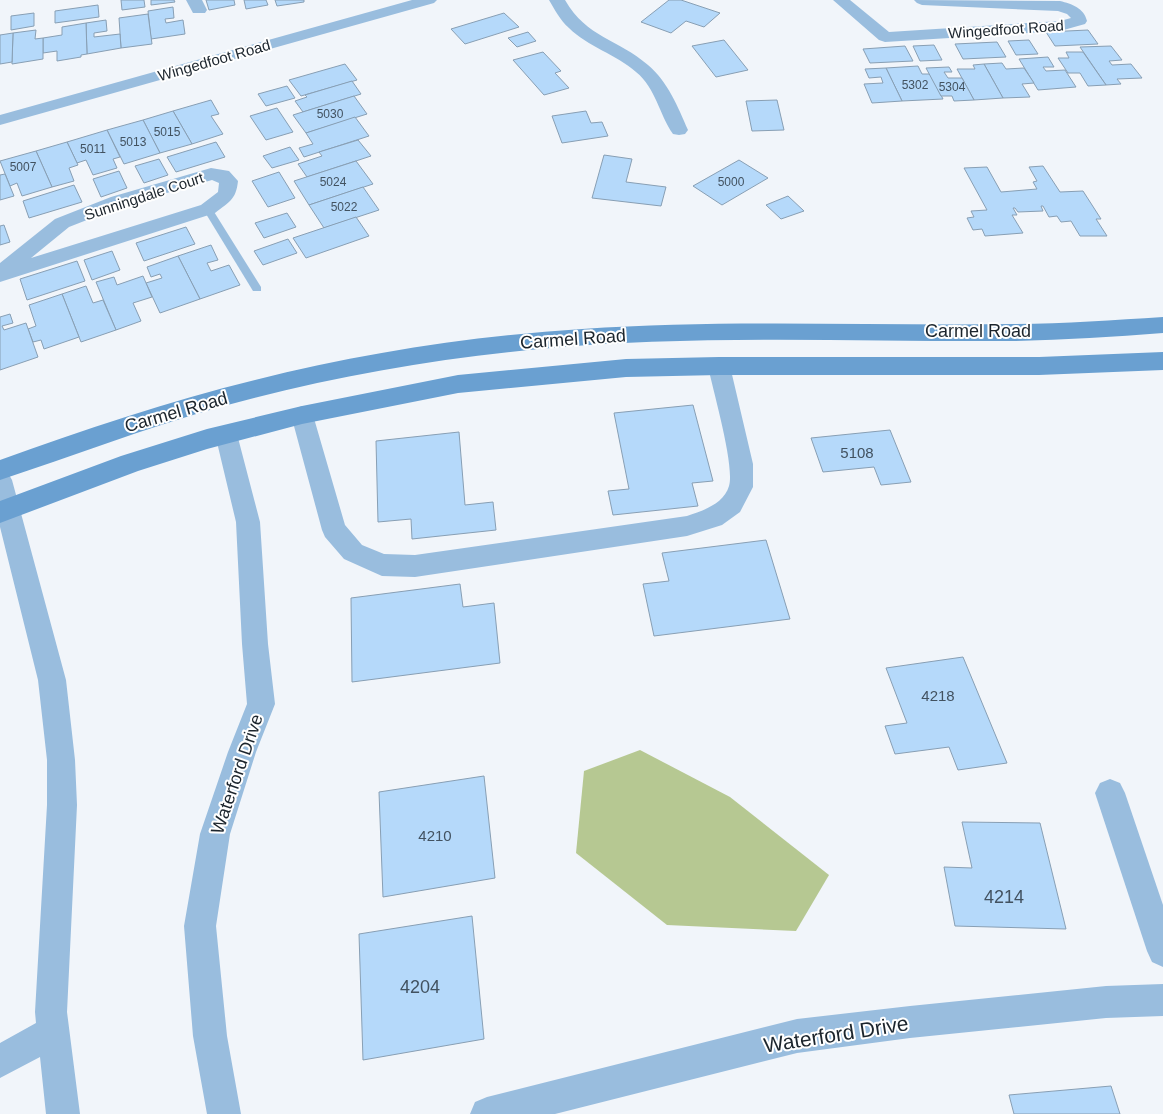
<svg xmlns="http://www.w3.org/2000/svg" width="1163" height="1114" viewBox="0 0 1163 1114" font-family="Arial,sans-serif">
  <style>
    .water { fill: #b6c892 }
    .building { fill: #b5d9fa; stroke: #889fb4 }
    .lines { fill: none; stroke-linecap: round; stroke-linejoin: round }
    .service { fill: #99bdde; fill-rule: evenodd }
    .minor { fill: #99bdde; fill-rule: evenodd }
    .secondary { fill: #6aa0d1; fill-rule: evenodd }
    .labels { text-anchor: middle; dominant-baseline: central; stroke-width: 4; stroke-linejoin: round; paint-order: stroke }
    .far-number-label { font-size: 12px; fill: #425260 }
    .far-street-label { font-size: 15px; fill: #1c252d; stroke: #fff }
    .number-label { font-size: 15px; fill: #425260 }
    .street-label { font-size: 18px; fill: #1c252d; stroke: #fff }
    .near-number-label { font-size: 18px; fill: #425260 }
    .near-street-label { font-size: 21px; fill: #1c252d; stroke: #fff }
  </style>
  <rect width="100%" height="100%" fill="#f1f5fa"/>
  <polygon class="water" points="640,750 730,797 829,875 796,931 667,925 576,853 584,771"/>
  <g class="building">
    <polygon points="121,0 144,0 145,7 122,10"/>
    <polygon points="151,0 174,0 175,2 151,5"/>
    <polygon points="206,0 234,0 235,5 209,10"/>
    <polygon points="244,0 266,0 268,5 246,9"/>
    <polygon points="275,0 304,0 304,2 277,6"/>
    <polygon points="669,0 681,0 720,13 704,27 686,21 671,33 641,22"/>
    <polygon points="98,5 99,17 55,23 55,11"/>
    <polygon points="173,7 174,18 165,19 166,23 183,20 185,34 151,39 148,11"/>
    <polygon points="34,13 34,26 11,30 11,16"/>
    <polygon points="504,13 519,27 465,44 451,29"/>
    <polygon points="148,14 152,44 121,48 119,18"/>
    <polygon points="106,20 107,31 94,33 94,37 120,34 121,48 87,54 86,23"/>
    <polygon points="86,23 87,54 81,55 81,57 57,61 57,51 43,53 43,38 62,35 62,27"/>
    <polygon points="36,30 35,39 43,38 43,59 12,64 13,33"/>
    <polygon points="1088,30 1098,44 1055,46 1046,32"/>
    <polygon points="528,32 536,41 517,47 508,38"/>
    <polygon points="13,33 12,62 0,64 0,35"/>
    <polygon points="724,40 748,70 716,77 692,46"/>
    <polygon points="1029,40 1038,54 1016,55 1008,41"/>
    <polygon points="997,42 1006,57 963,59 955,44"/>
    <polygon points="934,45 942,60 920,61 913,46"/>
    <polygon points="905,46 913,61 870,63 863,49"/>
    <polygon points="1111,46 1122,60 1109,61 1112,65 1131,64 1142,78 1117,79 1121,84 1106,85 1080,47"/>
    <polygon points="543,52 561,71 555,73 569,88 544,95 513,60"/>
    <polygon points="1066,52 1083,52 1106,85 1088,86 1080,73 1068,73 1058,58 1069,58"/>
    <polygon points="1048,57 1054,67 1043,67 1046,71 1065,70 1076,87 1038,90 1019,59"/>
    <polygon points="1002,63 1006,69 1024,68 1034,83 1022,84 1030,97 1003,98 984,64"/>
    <polygon points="345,64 357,80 301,96 289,80"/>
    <polygon points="984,64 1003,98 974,100 957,69 975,69 973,65"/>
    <polygon points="918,66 922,74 930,74 943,99 902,101 886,68"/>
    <polygon points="949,67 952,72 944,72 948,78 962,78 974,100 954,101 952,96 941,96 926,68"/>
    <polygon points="886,68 902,101 872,103 864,84 883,83 881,77 869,78 865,69"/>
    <polygon points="352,81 361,94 303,112 295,101 307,97 305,95"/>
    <polygon points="287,86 295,98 266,106 258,94"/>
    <polygon points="354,96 367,114 306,133 293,115"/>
    <polygon points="211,100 219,114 211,116 223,134 192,144 173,111"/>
    <polygon points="777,100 784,130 752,131 746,101"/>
    <polygon points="277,108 293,132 266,140 250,116"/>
    <polygon points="173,111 192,144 160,153 143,120"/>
    <polygon points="586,111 591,123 602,122 608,136 562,143 552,116"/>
    <polygon points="355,117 369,136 304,157 299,148 313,144 306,133"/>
    <polygon points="143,120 160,153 124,164 107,130"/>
    <polygon points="107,130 120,157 113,159 117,168 93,175 86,160 77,163 67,142"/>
    <polygon points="358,140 371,156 307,177 298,164 322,156 319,152"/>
    <polygon points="67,142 78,165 69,168 74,181 52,187 36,151"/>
    <polygon points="216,142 225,157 176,172 167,157"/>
    <polygon points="290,147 299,160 272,168 263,156"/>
    <polygon points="36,151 52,187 22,196 17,183 10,186 0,161"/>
    <polygon points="604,155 632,159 626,182 666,187 661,206 592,198"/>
    <polygon points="159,159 168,175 144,183 135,166"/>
    <polygon points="739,160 768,178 722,205 693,186"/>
    <polygon points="356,161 373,184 309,205 294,181"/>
    <polygon points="1043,166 1060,192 1083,191 1101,219 1096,219 1107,236 1080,236 1071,221 1061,222 1057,216 1049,217 1043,206 1041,206 1043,211 1018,212 1015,208 1013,208 1017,215 1012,215 1023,233 985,236 982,229 973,230 967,218 974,217 971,211 987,210 964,168 987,167 1001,192 1037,189 1033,182 1037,181 1029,167"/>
    <polygon points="119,171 127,188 101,197 93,179"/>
    <polygon points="279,172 295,198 268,207 252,181"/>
    <polygon points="5,174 14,196 0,200 0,175"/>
    <polygon points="74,185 82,202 29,218 23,201"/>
    <polygon points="363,187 379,210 324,228 309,205"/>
    <polygon points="788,196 804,211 781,219 766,205"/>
    <polygon points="287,213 296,227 264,238 255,223"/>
    <polygon points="356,217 369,236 306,258 293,238"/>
    <polygon points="4,225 10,242 0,245 0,226"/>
    <polygon points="186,227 195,244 144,261 136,243"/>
    <polygon points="288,239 297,253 263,265 254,251"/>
    <polygon points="211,245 218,260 207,263 211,271 229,265 240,285 200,299 178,256"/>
    <polygon points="112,251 120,270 92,280 84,260"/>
    <polygon points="178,256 200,299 160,313 146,283 162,278 160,274 151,277 147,267"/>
    <polygon points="77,261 85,281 27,300 20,279"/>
    <polygon points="143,276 152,297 133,303 141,321 116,330 96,282 114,277 117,285"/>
    <polygon points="86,286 93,303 103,300 116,330 81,342 62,294"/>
    <polygon points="62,294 79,337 44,349 41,340 33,342 28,329 36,326 29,305"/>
    <polygon points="10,314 13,323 2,326 4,330 26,323 38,357 0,370 0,317"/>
    <polygon points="693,405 713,481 692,483 698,506 613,515 608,491 629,489 614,413"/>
    <polygon points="890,430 911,482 881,485 874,467 823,472 811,438"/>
    <polygon points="459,432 465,505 493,502 496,530 412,539 411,519 378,522 376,441"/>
    <polygon points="766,540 790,619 654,636 643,584 669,581 662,553"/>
    <polygon points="460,584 463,607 494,603 500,663 352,682 351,598"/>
    <polygon points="963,657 1007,763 958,770 949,747 895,754 885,726 907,723 886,668"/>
    <polygon points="484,776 495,878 383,897 379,792"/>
    <polygon points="962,822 1040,823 1066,929 955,926 944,867 972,868"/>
    <polygon points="472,916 484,1039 363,1060 359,934"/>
    <polygon points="1111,1086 1120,1114 1014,1114 1009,1095"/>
  </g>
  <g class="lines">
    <polygon class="service" points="208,206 211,207 261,287 261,291 253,291 203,209"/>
    <g class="minor">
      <polygon points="186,0 202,0 207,10 205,13 193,13"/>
      <polygon points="412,0 437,0 434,3 0,125 0,115"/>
      <path d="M549,0H565C587,38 618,39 648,65C668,82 678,107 688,130L685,134L679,135L673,134C659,114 656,88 636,72C616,54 588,47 569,28C560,20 555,10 549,0Z"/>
      <path d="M833,0H850L889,32L1060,21L1071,18L1067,14L1058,11L922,5L917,3L914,0L1060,1C1072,4 1084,8 1087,21L1085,24L1060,31L885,42L879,40Z"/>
      <path d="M211,168L229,171L238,181C236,200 229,202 215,213L0,282V263L55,219L111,197ZM212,180L219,183L218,192L201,205L31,258L69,227L125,205Z"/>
      <path d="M719,358L727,360L730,366L753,464V487L740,512L722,525L687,536L415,577L382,576L373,572L344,559L325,537L322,530L291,415L294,409L302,406L310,409L313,415L345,525L362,545L384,554L415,555L687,516C702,511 724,504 729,486C735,466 713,391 708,366L711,360Z"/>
      <polygon points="226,425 234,428 237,434 260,522 268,644 275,704 256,752 230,834 216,926 227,1036 241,1114 207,1114 193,1036 184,926 200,834 228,752 247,704 242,644 236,522 215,434 218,428"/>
      <polygon points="0,471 8,473 12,480 66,680 75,760 77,805 67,1012 80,1114 46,1114 40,1057 0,1078 0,1043 36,1023 35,1012 47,805 47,760 38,680 0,527"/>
      <polygon points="1110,779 1120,783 1125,793 1163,905 1163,967 1152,962 1147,951 1095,793 1100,783"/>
      <polygon points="1163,984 1163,1016 1106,1018 910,1038 797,1053 555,1114 470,1114 475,1102 487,1097 797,1019 910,1006 1106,986"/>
    </g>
    <g class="secondary">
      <path d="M1163,317V333C1114,337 1064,340 1015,341C857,342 698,334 540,349C432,359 324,378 220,407C145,428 73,456 0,480V460C84,430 168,401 255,380C362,353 472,336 582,329C726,319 871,326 1015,324C1064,324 1114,320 1163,317Z"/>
      <polygon points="1163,352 1163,370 1039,375 719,375 626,377 458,393 302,424 207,449 138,471 0,523 0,501 121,456 207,429 302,406 458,375 626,359 719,357 1039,357"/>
    </g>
  </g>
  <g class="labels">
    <g class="far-number-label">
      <text x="915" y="85">5302</text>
      <text x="952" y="87">5304</text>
      <text x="330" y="114">5030</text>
      <text x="167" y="132">5015</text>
      <text x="133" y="142">5013</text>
      <text x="93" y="149">5011</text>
      <text x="23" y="167">5007</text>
      <text x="333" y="182">5024</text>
      <text x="731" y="182">5000</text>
      <text x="344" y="207">5022</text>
    </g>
    <g class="far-street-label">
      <text transform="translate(1006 29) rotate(-4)">Wingedfoot Road</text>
      <text transform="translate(214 60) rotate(-16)">Wingedfoot Road</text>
      <text transform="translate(144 196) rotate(-18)">Sunningdale Court</text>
    </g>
    <g class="number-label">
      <text x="857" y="452">5108</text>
      <text x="938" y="695">4218</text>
      <text x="435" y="835">4210</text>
    </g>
    <g class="street-label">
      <text x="978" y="331">Carmel Road</text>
      <text transform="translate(573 339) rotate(-4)">Carmel Road</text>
      <text transform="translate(176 412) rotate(-16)">Carmel Road</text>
      <text transform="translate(237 774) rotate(-71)">Waterford Drive</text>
    </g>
    <g class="near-number-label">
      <text x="1004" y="897">4214</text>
      <text x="420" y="987">4204</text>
    </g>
    <g class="near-street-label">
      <text transform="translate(836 1034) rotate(-9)">Waterford Drive</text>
    </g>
  </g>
</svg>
